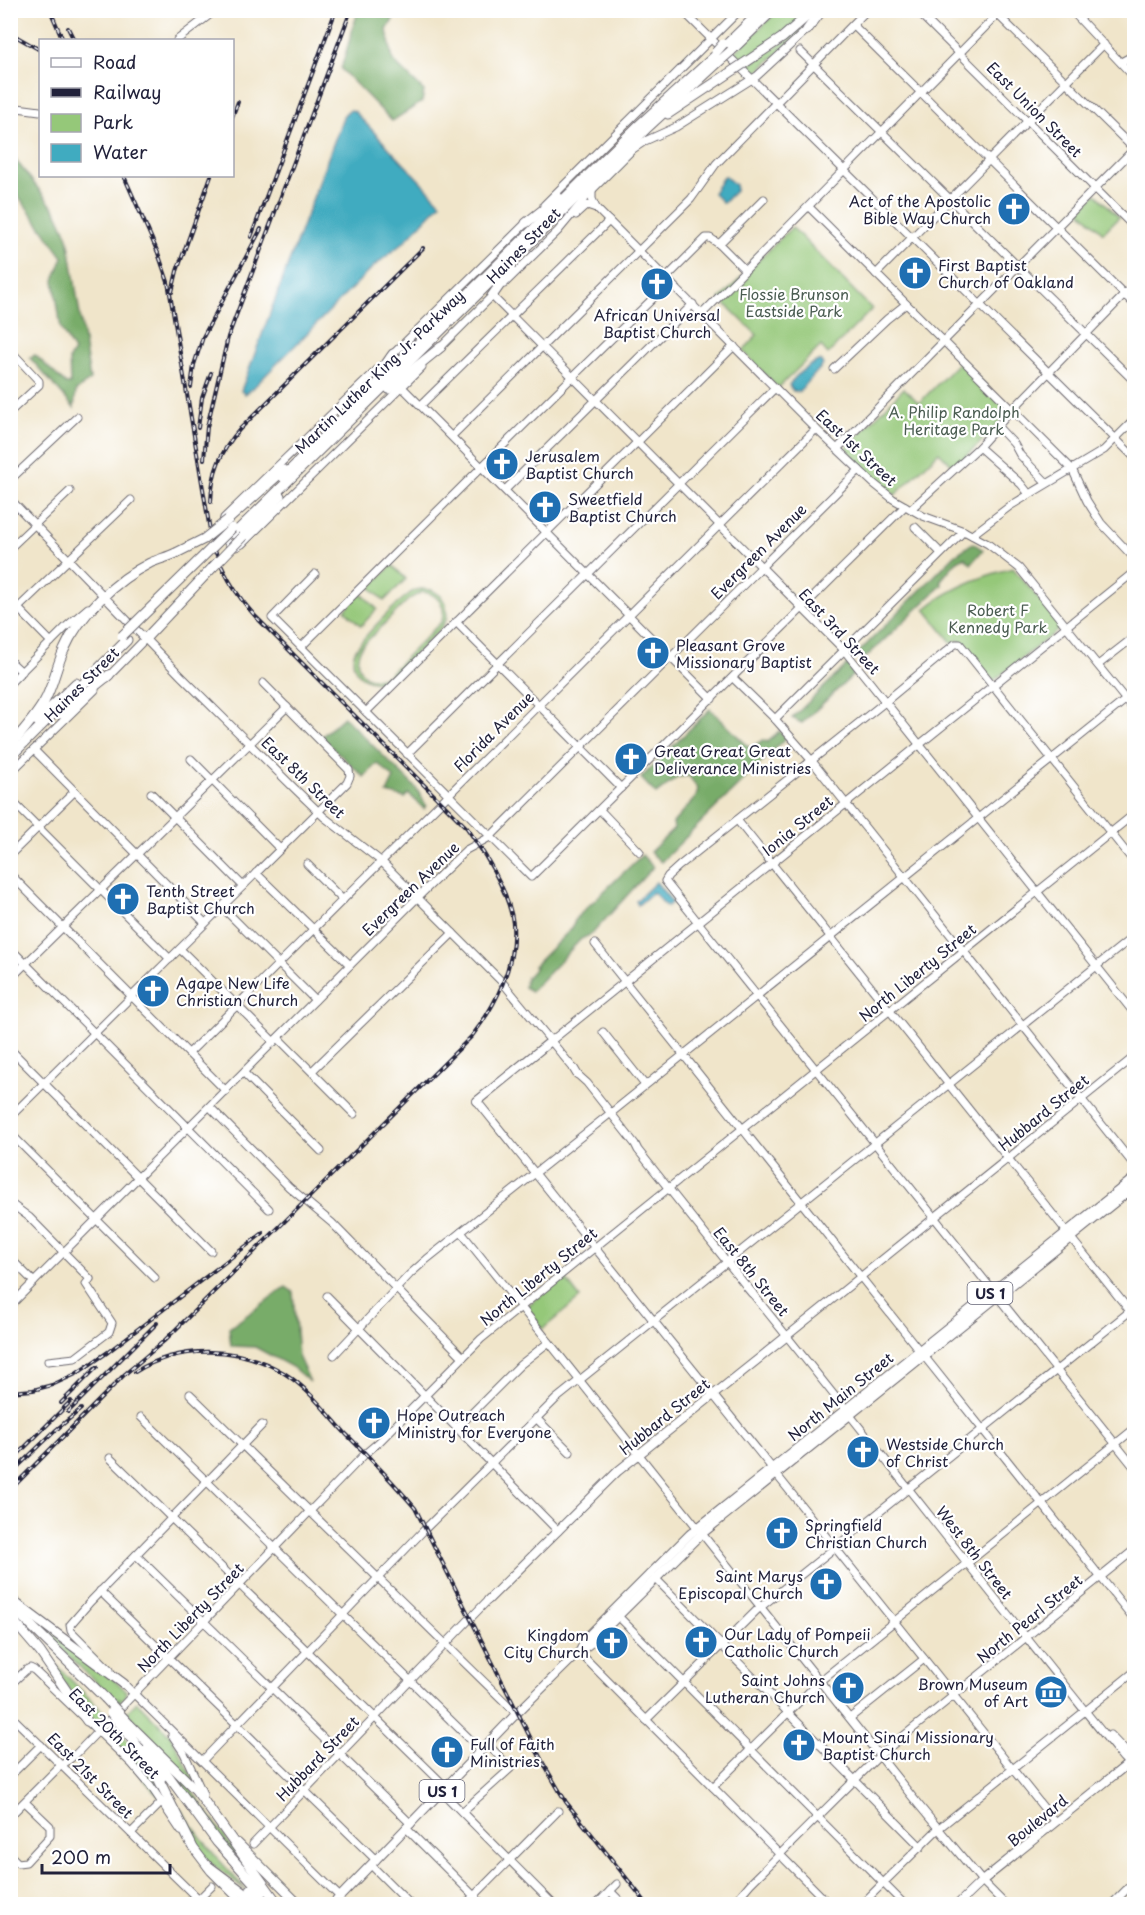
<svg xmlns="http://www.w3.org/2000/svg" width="1145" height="1915" viewBox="0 0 1145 1915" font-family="'Playpen Sans',sans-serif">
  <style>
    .green { fill: #95c879; stroke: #5c755a; stroke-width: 1.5; fill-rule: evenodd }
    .forest { fill: #78ac69; stroke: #4d6752; stroke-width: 1.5 }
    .water { fill: #40abc0; stroke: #31667e; stroke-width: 1.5 }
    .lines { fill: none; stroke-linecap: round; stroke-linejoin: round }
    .minor-casing { stroke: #6a666d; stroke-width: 9 }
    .major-casing { stroke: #6a666d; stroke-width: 10 }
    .highway-casing { stroke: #6a666d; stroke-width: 11 }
    .minor { stroke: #fff; stroke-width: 7 }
    .major { stroke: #fff; stroke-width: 8 }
    .highway { stroke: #fff; stroke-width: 9 }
    .rail-casing { stroke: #22223b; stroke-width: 4 }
    .rail { stroke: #fff; stroke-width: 1.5; stroke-dasharray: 4.5; stroke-linecap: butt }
    .highway-bridge-casing { stroke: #6a666d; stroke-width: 11; stroke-linecap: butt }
    .highway-bridge { stroke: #fff; stroke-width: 9 }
    .labels { text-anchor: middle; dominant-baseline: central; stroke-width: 4.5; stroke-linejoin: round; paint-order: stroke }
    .shield { fill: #fff; stroke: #646476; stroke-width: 1.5 }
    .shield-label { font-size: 14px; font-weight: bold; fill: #22223b }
    .street-label { font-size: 15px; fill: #22223b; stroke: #fff }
    .poi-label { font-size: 15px; fill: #22223b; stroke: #fff; text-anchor: start }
    .park-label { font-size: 15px; fill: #4a5c51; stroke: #fff }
  </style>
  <rect width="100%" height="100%" fill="#fff"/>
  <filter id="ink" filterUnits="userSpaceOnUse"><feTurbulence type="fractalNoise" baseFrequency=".0167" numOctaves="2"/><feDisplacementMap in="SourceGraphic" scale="12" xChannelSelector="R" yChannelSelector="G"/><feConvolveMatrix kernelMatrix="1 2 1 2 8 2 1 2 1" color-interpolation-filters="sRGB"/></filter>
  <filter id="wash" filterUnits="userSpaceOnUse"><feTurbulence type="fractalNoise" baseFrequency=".008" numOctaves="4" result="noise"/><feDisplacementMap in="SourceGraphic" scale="24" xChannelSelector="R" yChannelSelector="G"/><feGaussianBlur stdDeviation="1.35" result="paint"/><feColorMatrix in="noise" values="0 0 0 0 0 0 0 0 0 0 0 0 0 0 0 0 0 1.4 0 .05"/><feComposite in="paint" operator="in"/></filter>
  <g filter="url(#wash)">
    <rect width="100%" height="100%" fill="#f0e5ca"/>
    <g class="green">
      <polygon points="778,11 812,11 800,21 741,62 733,54"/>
      <polygon points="808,23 798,35 754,75 750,73 751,72 746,66 788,39"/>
      <polygon points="1096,194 1119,217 1103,233 1080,210"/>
      <polygon points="792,227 872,309 828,354 821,346 778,388 743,351 757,335 720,299"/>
      <polygon points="960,361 1011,410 978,445 954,467 939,452 895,495 871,476 848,451 847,447 904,388 919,403"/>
      <polygon points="392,565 406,579 384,601 370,587"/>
      <path d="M1013,568L1062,627L993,681L963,643L958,640L952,643L925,609C950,588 981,576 1013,568Z"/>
      <path d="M421,589L432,590L441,596L446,605L447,618L441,628L391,678C374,688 348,676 354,654C357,642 397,603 408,595C412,591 416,590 421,589ZM422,592C438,593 448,607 441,622L388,675C367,687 349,667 362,646L409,599Z"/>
      <polygon points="361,593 377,609 361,626 345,610"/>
      <polygon points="564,1277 580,1298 543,1329 526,1307"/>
      <polygon points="23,1611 118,1683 126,1691 126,1696 119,1703 118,1701 120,1698 117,1701 83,1670"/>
      <polygon points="45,1654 105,1714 95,1724 87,1716"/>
      <polygon points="137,1702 170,1735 177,1747 198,1788 150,1738 127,1712"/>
      <polygon points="113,1722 150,1770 172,1812 105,1734 111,1728 105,1733 105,1730"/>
      <polygon points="164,1762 185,1781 249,1871 219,1838"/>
      <polygon points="171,1797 212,1852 248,1892 207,1860 200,1853"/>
    </g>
    <g class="forest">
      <polygon points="358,11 398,11 387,30 393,61 424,91 422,102 392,121 341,69"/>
      <polygon points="10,153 56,211 68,237 90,380 76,391 74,408 30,358 35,355 66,384 70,384 69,359 74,351 61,329 54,280 63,257 11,186"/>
      <polygon points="973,543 983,550 971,564 964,557 956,562 941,580 942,585 862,661 857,654 955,555"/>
      <polygon points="848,664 854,674 802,723 792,718"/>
      <polygon points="710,709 750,748 763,740 768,742 779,731 786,738 661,862 650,852 674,829 673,823 696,797 698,789 689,776 678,777 656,794 641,778"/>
      <polygon points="344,717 416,788 426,805 424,809 409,794 405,798 387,793 394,778 377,763 364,777 321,737"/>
      <polygon points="642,855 653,867 592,934 581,939 531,991 524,987 526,978 536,967 534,966 572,928 576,918"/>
      <polygon points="286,1287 293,1292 298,1356 310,1382 292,1367 255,1347 231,1346 229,1328"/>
    </g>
    <g class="water">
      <polygon points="351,110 354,111 441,203 404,242 373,267 252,389 245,394 241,391 242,388 344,115 348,111"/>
      <polygon points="725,176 735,185 736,190 723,203 713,193 723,177"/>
      <path d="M818,361H821L823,365L799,392L793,391L789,385C796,375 807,366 818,361Z"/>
      <polygon points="656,882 672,902 667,907 653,892 638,905 636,901"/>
    </g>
  </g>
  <g filter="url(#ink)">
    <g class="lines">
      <defs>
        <g id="minor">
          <polyline points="682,10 1134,457"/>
          <polyline points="916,10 1134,227"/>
          <polyline points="993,10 1134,149"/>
          <polyline points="1071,10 1134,77"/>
          <polyline points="1130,10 1134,19"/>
          <polyline points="853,25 1134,304"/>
          <polyline points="177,40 216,10"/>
          <polyline points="800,51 1134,381"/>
          <polyline points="1121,62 1134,55"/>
          <polyline points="10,107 40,111"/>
          <polyline points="592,191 592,199 596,208 816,429 873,483 893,499 923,516 964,531 988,544 1019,568 1134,710"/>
          <polyline points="544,205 740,10"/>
          <polyline points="809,207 1072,469 1087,501 1101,523 1134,558"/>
          <polyline points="576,215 587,205 596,208"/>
          <polyline points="719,244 764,199"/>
          <polyline points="876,274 1104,44"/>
          <polyline points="666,278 706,238 710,238 719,244 745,270"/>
          <polyline points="504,284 558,231 593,189 633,149 645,141 676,127 757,76 810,27"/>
          <polyline points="492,296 844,650 1134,1013"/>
          <polyline points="702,314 1002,10"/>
          <polyline points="10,350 39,381 39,385 10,412"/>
          <polyline points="438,350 494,294"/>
          <polyline points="390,357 528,221"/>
          <path d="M382,365L224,518C221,527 225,540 231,547H236L242,544L422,367"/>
          <polyline points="834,369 887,319 906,304"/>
          <polyline points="402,387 712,699"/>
          <polyline points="421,405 609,221"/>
          <polyline points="998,427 1014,444 1020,455 1047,483"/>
          <polyline points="452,436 691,199 716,164 867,10"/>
          <polyline points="979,447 1021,484 1029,494"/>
          <polyline points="837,449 1134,149"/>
          <polyline points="10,480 77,417"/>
          <polyline points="505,490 693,304"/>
          <polyline points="10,499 181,676 294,788 324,817 382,862 503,983 574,1069"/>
          <polyline points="911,509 979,447 1013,409 1134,285"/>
          <polyline points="915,527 941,553"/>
          <polyline points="972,535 1010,506 1104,450 1134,420"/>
          <polyline points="10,548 70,491"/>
          <polyline points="315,574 272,618 531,877 905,506"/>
          <polyline points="10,600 51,642"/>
          <polyline points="18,608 131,500"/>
          <polyline points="456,622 621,788"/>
          <path d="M301,647C424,525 545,402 670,282"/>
          <polyline points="10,661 22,672"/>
          <polyline points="1098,665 1134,637"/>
          <polyline points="107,678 145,639"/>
          <polyline points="733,678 775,719 812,761 1134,1165"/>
          <polyline points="10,683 67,626 88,608"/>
          <polyline points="366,712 734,346"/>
          <polyline points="775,719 964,531"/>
          <polyline points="10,723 10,730"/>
          <polyline points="34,750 205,923"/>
          <polyline points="407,754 775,388"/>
          <polyline points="191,759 280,849"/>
          <polyline points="10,773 95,690"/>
          <polyline points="151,793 243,886"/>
          <polyline points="10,799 170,959"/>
          <polyline points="600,810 640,852"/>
          <polyline points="737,820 1067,1232"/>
          <polyline points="10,855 75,791"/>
          <polyline points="1134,862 960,644 955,644 885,702 679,866 668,876 665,881 1134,1467"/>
          <polyline points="307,864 343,900"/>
          <polyline points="256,873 350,965"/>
          <polyline points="10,874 226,1091"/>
          <polyline points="222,907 315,1000"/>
          <polyline points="595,944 919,1350"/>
          <polyline points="10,948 269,1209"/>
          <polyline points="180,949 274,1042"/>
          <polyline points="10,979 287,707"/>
          <polyline points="603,1032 645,1085"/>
          <polyline points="278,1038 354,1114"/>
          <polyline points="551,1041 1134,572"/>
          <polyline points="10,1049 211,1251"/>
          <polyline points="189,1053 816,429"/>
          <polyline points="312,1071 453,933"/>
          <polyline points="244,1073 321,1151"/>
          <polyline points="577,1074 587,1083 635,1144 638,1150 747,1287"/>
          <polyline points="477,1101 772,1468"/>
          <polyline points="210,1107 289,1187 332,1223 463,1357"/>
          <polyline points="611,1113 1134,693"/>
          <polyline points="10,1117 347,783 350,776 349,770 263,683"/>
          <polyline points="10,1133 155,1278"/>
          <polyline points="10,1203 29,1217 90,1279 86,1284 112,1323 109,1332 75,1358 48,1361"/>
          <polyline points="461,1232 918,1804 982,1881 1005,1904"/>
          <polyline points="1071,1238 1134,1316"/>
          <polyline points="10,1258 34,1282"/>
          <path d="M752,1293C877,1447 998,1604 1123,1758L1134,1770"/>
          <polyline points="327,1296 558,1531"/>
          <polyline points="10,1306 418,897 466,850 490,837 859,470"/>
          <polyline points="787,1336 1134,1057"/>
          <polyline points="334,1355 410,1274 427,1259 607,1116"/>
          <polyline points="924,1356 1134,1619"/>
          <polyline points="190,1394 517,1714"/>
          <polyline points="141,1417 481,1750"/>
          <polyline points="536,1418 570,1452"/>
          <polyline points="457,1428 520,1365 549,1342"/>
          <polyline points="110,1458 446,1787"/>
          <polyline points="776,1474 1055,1822"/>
          <polyline points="136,1555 411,1824"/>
          <polyline points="970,1561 1134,1429"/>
          <polyline points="655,1578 921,1847"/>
          <polyline points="100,1591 376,1860"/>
          <polyline points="618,1616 904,1904"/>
          <polyline points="579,1652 829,1904"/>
          <polyline points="110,1670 71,1631 70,1625 90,1602 262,1425"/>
          <polyline points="122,1682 340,1897"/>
          <polyline points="10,1685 26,1670 30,1668 34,1670 132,1764 150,1785 181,1831"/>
          <polyline points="1088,1709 1134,1672"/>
          <polyline points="10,1715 203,1904"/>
          <polyline points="850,1718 924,1659"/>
          <polyline points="646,1720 757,1610 1134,1308"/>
          <polyline points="172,1735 184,1753 203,1794"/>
          <polyline points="1110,1735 1134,1760"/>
          <polyline points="203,1760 426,1528 556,1399 1134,936"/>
          <polyline points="10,1776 41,1745"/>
          <polyline points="713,1787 820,1681 966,1564"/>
          <polyline points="442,1792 553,1904"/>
          <polyline points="462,1812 511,1768 487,1744"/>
          <polyline points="10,1816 57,1769 75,1755 366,1453 379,1442 481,1339 1134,814"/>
          <polyline points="406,1828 482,1904"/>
          <polyline points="131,1833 162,1802"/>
          <polyline points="253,1844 488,1600"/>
          <polyline points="10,1855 18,1863 26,1862 50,1836 50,1826 25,1802"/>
          <polyline points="371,1865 410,1904"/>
          <polyline points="610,1891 623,1904"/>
          <polyline points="194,1904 212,1886"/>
          <polyline points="466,1904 558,1811"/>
          <polyline points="597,1904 617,1884"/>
          <polyline points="733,1904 750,1884 880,1755 1134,1550"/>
          <polyline points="862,1904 939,1828 1085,1711"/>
          <polyline points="1112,1904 1134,1882"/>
        </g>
        <g id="major">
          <polyline points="574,1069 577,1074"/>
          <polyline points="477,1101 551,1041"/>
          <polyline points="747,1287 752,1293"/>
          <polyline points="488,1600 618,1471 787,1336"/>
          <polyline points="581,1649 587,1637 690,1534 1134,1178"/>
          <polyline points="238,1843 299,1904"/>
          <polyline points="192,1846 211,1871 244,1904"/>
          <polyline points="333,1904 517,1713 579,1652 592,1642 698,1537 1134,1187"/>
          <polyline points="958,1904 982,1881 1134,1759"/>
        </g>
        <g id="highway">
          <polyline points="807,30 822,10"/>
          <polyline points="725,46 762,10"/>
          <polyline points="731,51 773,10"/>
          <polyline points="743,64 782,38 814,10"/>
          <polyline points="668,114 734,70"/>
          <polyline points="526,223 558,198"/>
          <polyline points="492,296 511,269"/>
          <polyline points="379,374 393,354"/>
          <polyline points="389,389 441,347"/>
          <polyline points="283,477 639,125 718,53"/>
          <polyline points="229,519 284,470"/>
          <polyline points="234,534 646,129 723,58"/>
          <polyline points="243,536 280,496"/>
          <polyline points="145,639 214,566"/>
          <polyline points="60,714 109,675"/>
          <polyline points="37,721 76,683"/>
          <path d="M10,746C22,732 35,718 44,702C53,686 56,667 64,650C79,615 116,580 150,563C159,559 168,557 176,553"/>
          <polyline points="10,757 127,640"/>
          <polyline points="10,1599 124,1684"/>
          <polyline points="12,1607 105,1698"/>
          <polyline points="10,1617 40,1652 87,1721"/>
          <polyline points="129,1724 196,1790 278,1904"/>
          <polyline points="124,1729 162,1777"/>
          <polyline points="148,1748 217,1842 262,1892"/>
          <polyline points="158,1773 158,1778 192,1846"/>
          <polyline points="208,1866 259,1904"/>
          <polyline points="251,1889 266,1904"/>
        </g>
      </defs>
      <use href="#minor" class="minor-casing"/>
      <use href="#major" class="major-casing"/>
      <use href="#highway" class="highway-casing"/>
      <use href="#minor" class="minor"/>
      <use href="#major" class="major"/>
      <use href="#highway" class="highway"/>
      <defs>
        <g id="rail">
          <polyline points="50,10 63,40"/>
          <polyline points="68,28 74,40"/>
          <polyline points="10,33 40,50"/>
          <polyline points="232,117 238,102"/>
          <polyline points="251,237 336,10"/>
          <polyline points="172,292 177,271 211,176"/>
          <polyline points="191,387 194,365 203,337 261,229"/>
          <polyline points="198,428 202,398 211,373"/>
          <polyline points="204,459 207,427 228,337 351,10"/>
          <path d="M211,502C212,472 220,452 240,429L423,248"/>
          <path d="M135,1372C180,1344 240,1346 284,1373C308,1388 327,1413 346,1434C370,1458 393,1482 415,1508L543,1763L566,1802L647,1904"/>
          <polyline points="10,1392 33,1390 52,1385 76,1374 108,1352 263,1233"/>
          <polyline points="61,1403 97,1367"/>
          <polyline points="68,1412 157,1323"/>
          <polyline points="14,1458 71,1401"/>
          <polyline points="10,1474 56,1430 81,1409"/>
          <path d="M10,1490L125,1374L164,1341L472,1036C496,1005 516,965 513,924C510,893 485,854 467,828L256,617C236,595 221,570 212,542L168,282L158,253L124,176"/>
        </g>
      </defs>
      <use href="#rail" class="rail-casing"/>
      <use href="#rail" class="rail"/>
      <defs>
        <g id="highway-bridge">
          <polyline points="716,52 723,44"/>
          <polyline points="723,58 731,51"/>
          <polyline points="734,70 743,64"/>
          <polyline points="176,553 204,539 229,519"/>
          <polyline points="214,566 243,536"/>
          <polyline points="122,636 232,528"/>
          <polyline points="105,1698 129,1724"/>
          <polyline points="111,1713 124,1729"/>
        </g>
      </defs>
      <use href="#highway-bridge" class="highway-bridge-casing"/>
      <use href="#highway-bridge" class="highway-bridge"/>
    </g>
  </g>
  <defs>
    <symbol id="church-disc" viewBox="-11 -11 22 22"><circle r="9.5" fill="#1f6fb2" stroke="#fff"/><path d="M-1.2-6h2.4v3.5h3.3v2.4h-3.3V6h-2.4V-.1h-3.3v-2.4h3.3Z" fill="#fff"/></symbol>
    <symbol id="museum-disc" viewBox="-11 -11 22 22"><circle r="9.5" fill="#1f6fb2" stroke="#fff"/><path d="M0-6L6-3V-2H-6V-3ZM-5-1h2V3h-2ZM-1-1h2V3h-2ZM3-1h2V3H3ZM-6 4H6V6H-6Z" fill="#fff"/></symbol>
  </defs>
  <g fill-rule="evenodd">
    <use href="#church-disc" x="995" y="190" width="38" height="38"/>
    <use href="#church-disc" x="896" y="254" width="38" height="38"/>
    <use href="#church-disc" x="638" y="265" width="38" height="38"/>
    <use href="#church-disc" x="483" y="445" width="38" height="38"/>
    <use href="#church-disc" x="526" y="488" width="38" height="38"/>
    <use href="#church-disc" x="634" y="634" width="38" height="38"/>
    <use href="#church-disc" x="612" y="740" width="38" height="38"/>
    <use href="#church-disc" x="104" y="880" width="38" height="38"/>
    <use href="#church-disc" x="134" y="972" width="38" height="38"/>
    <use href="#church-disc" x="355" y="1404" width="38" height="38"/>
    <use href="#church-disc" x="844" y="1433" width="38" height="38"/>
    <use href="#church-disc" x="763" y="1514" width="38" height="38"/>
    <use href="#church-disc" x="807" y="1565" width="38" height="38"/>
    <use href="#church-disc" x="682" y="1623" width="38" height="38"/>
    <use href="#church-disc" x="593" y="1624" width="38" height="38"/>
    <use href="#church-disc" x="829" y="1669" width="38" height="38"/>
    <use href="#museum-disc" x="1032" y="1673" width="38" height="38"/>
    <use href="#church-disc" x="780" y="1726" width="38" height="38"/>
    <use href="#church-disc" x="428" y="1733" width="38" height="38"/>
  </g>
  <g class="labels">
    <g class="shield">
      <rect x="967.5" y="1282" width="45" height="22" rx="4.5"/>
      <rect x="419.5" y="1780" width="45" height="22" rx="4.5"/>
    </g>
    <g class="shield-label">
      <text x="990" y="1293">US 1</text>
      <text x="442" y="1791">US 1</text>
    </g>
    <g class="street-label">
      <text transform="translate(1035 109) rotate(45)">East Union Street</text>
      <text transform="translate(523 245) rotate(-46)">Haines Street</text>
      <text transform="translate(379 371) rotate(-44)">Martin Luther King Jr. Parkway</text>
      <text transform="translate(857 447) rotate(43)">East 1st Street</text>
      <text transform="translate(758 551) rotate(-45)">Evergreen Avenue</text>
      <text transform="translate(840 631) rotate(47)">East 3rd Street</text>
      <text transform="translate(81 684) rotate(-45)">Haines Street</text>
      <text transform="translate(493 731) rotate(-45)">Florida Avenue</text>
      <text transform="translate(304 777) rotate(44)">East 8th Street</text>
      <text transform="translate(797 825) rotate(-39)">Ionia Street</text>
      <text transform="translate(410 888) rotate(-44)">Evergreen Avenue</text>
      <text transform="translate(917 972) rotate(-39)">North Liberty Street</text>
      <text transform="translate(1043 1112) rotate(-39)">Hubbard Street</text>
      <text transform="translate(752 1271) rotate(51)">East 8th Street</text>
      <text transform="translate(538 1276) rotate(-39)">North Liberty Street</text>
      <text transform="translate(840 1396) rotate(-39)">North Main Street</text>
      <text transform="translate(664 1416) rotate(-39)">Hubbard Street</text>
      <text transform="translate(975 1552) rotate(52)">West 8th Street</text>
      <text transform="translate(190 1617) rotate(-46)">North Liberty Street</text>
      <text transform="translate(1029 1618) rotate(-39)">North Pearl Street</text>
      <text transform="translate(115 1733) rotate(45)">East 20th Street</text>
      <text transform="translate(317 1758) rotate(-46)">Hubbard Street</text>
      <text transform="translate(91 1775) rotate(45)">East 21st Street</text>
      <text transform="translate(1037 1820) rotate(-39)">Boulevard</text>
    </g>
    <g class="poi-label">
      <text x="991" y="200" text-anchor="end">Act of the Apostolic<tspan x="991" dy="17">Bible Way Church</tspan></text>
      <text x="938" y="264">First Baptist<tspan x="938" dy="17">Church of Oakland</tspan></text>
      <text x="657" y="314" text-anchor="middle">African Universal<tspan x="657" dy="17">Baptist Church</tspan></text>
      <text x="525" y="455">Jerusalem<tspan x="525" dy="17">Baptist Church</tspan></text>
      <text x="568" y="498">Sweetfield<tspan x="568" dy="17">Baptist Church</tspan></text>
      <text x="676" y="644">Pleasant Grove<tspan x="676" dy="17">Missionary Baptist</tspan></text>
      <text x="654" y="750">Great Great Great<tspan x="654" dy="17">Deliverance Ministries</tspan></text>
      <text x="146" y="890">Tenth Street<tspan x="146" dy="17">Baptist Church</tspan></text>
      <text x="176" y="982">Agape New Life<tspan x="176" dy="17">Christian Church</tspan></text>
      <text x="397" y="1414">Hope Outreach<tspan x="397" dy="17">Ministry for Everyone</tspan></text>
      <text x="886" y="1443">Westside Church<tspan x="886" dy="17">of Christ</tspan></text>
      <text x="805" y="1524">Springfield<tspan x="805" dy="17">Christian Church</tspan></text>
      <text x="803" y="1575" text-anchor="end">Saint Marys<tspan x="803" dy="17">Episcopal Church</tspan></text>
      <text x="724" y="1633">Our Lady of Pompeii<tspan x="724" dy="17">Catholic Church</tspan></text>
      <text x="589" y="1634" text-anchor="end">Kingdom<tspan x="589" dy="17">City Church</tspan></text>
      <text x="825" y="1679" text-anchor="end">Saint Johns<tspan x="825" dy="17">Lutheran Church</tspan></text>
      <text x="1028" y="1683" text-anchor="end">Brown Museum<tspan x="1028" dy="17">of Art</tspan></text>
      <text x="822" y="1736">Mount Sinai Missionary<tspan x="822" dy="17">Baptist Church</tspan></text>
      <text x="470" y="1743">Full of Faith<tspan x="470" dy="17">Ministries</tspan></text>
    </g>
    <g class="park-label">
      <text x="794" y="293">Flossie Brunson<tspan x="794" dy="17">Eastside Park</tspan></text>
      <text x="954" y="411">A. Philip Randolph<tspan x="954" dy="17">Heritage Park</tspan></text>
      <text x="998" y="609">Robert F<tspan x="998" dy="17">Kennedy Park</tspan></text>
    </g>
  </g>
  <rect width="1145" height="1915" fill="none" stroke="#fff" stroke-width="36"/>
  <rect x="39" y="39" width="195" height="138" fill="#ffffff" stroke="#a7a7b1" stroke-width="1.5"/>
  <rect x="51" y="58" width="30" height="9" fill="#ffffff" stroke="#a7a7b1" stroke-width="1.5"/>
  <text x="93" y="69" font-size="18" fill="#22223b">Road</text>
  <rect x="51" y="88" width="30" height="9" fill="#22223b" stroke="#a7a7b1" stroke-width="1.5"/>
  <text x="93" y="99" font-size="18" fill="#22223b">Railway</text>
  <rect x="51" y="114" width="30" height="18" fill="#95c879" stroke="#a7a7b1" stroke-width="1.5"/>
  <text x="93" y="129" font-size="18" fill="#22223b">Park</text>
  <rect x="51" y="144" width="30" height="18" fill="#40abc0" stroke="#a7a7b1" stroke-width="1.5"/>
  <text x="93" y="159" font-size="18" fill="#22223b">Water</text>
  <path d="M42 1864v9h128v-9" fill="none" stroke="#22223b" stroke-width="3"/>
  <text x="51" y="1864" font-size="18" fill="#22223b" stroke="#ffffff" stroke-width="4.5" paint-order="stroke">200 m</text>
</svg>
